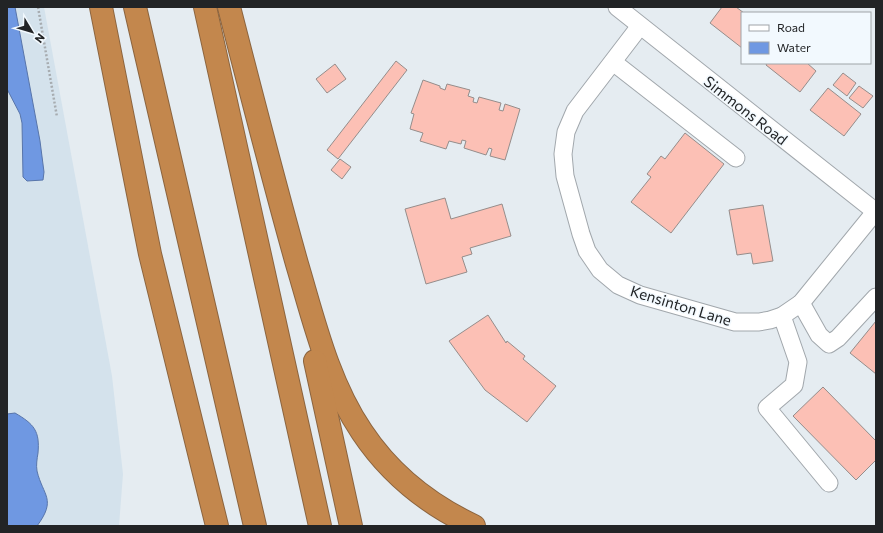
<svg xmlns="http://www.w3.org/2000/svg" width="883" height="533" viewBox="0 0 883 533" font-family="Commissioner,sans-serif">
  <style>
    .built { fill: #d4e2ec }
    .water { fill: #6f98e2; stroke: #5875aa }
    .building { fill: #fcc0b5; stroke: #958d8b }
    .lines { fill: none; stroke-linecap: round; stroke-linejoin: round }
    .minor-casing { stroke: #a1a7ac; stroke-width: 19 }
    .highway-casing { stroke: #8b643f; stroke-width: 24 }
    .path { stroke: #a7acb0; stroke-width: 2.5; stroke-dasharray: 2 2; stroke-linecap: butt }
    .minor { stroke: #fff; stroke-width: 17 }
    .highway { stroke: #c3874d; stroke-width: 22 }
    .labels { text-anchor: middle; dominant-baseline: central; stroke-width: 3; stroke-linejoin: round; paint-order: stroke }
    .street-label { font-size: 15px; fill: #222426; stroke: #f2f9fe }
  </style>
  <rect width="100%" height="100%" fill="#e5ecf1"/>
  <polygon class="built" points="7,7 44,7 112,376 123,474 119,526 7,526"/>
  <g class="water">
    <polygon points="7,7 15,7 40,141 44,172 43,180 27,181 23,177 22,123 20,114 7,89"/>
    <path d="M15,413C34,424 40,431 38,453C37,459 36,465 37,471C43,496 57,499 37,526H7V414Z"/>
  </g>
  <g class="building">
    <polygon points="722,7 736,7 744,13 742,13 742,48 710,23"/>
    <polygon points="396,61 407,70 338,159 327,150"/>
    <polygon points="767,63 807,63 816,71 800,92 766,65"/>
    <polygon points="335,64 346,79 327,93 316,79"/>
    <polygon points="843,73 856,83 847,96 833,85"/>
    <polygon points="423,80 440,86 440,88 445,90 447,84 470,90 468,96 474,98 473,102 477,103 479,97 501,103 499,110 503,111 505,104 520,109 505,160 490,156 492,149 489,148 486,155 464,148 466,141 462,140 461,144 449,141 446,149 420,141 423,133 410,129 414,114 411,113"/>
    <polygon points="859,86 873,96 863,108 849,98"/>
    <polygon points="828,88 861,114 844,136 810,110"/>
    <polygon points="685,133 724,164 671,233 631,202 651,177 647,174 661,156 665,159"/>
    <polygon points="340,159 351,167 342,179 331,170"/>
    <polygon points="445,198 451,219 502,204 511,236 470,248 472,254 462,257 467,272 426,284 405,209"/>
    <polygon points="763,205 773,261 753,264 751,253 737,255 729,210"/>
    <polygon points="488,315 506,343 507,341 525,356 523,359 556,386 527,422 485,390 449,341"/>
    <polygon points="876,321 876,374 850,353"/>
    <polygon points="823,387 876,441 876,460 856,480 793,416"/>
  </g>
  <g class="lines">
    <defs>
      <g id="minor">
        <polyline points="617,7 876,212"/>
        <polyline points="640,26 575,111 566,132 563,154 565,176 581,234 587,251 600,270 618,285 640,295 735,322 759,322 770,320 782,316 801,303 875,212"/>
        <polyline points="613,62 736,158"/>
        <polyline points="801,303 819,335 829,344 838,338 876,297"/>
        <polyline points="782,316 798,362 794,385 767,408 829,483"/>
      </g>
      <g id="highway">
        <polyline points="101,7 150,254 217,526"/>
        <polyline points="135,7 255,526"/>
        <polyline points="205,7 320,526"/>
        <path d="M229,7C251,93 273,179 297,264C314,321 328,382 362,432C390,474 429,505 474,526"/>
        <polyline points="315,361 351,526"/>
      </g>
    </defs>
    <use href="#minor" class="minor-casing"/>
    <use href="#highway" class="highway-casing"/>
    <polyline class="path" points="38,7 57,117"/>
    <use href="#minor" class="minor"/>
    <use href="#highway" class="highway"/>
  </g>
  <g class="labels">
    <g class="street-label">
      <text transform="translate(746 110) rotate(38)">Simmons Road</text>
      <text transform="translate(681 305) rotate(17)">Kensinton Lane</text>
    </g>
  </g>
  <rect width="883" height="533" fill="none" stroke="#222426" stroke-width="16"/>
  <rect x="741" y="12" width="130" height="52" fill="#f2f9fe" stroke="#9fa4a8"/>
  <rect x="749" y="25" width="20" height="6" fill="#ffffff" stroke="#9fa4a8"/>
  <text x="777" y="32" font-size="12" fill="#222426">Road</text>
  <rect x="749" y="42" width="20" height="12" fill="#6f98e2" stroke="#9fa4a8"/>
  <text x="777" y="52" font-size="12" fill="#222426">Water</text>
  <g transform="translate(32 32) rotate(128)" stroke="#f2f9fe" stroke-width="3" paint-order="stroke">
  <path d="M0-3L7 15L0 10L-7 15Z" fill="#222426"/>
  <text y="-6" font-size="11" font-weight="bold" text-anchor="middle" fill="#222426">N</text>
  </g>
</svg>
